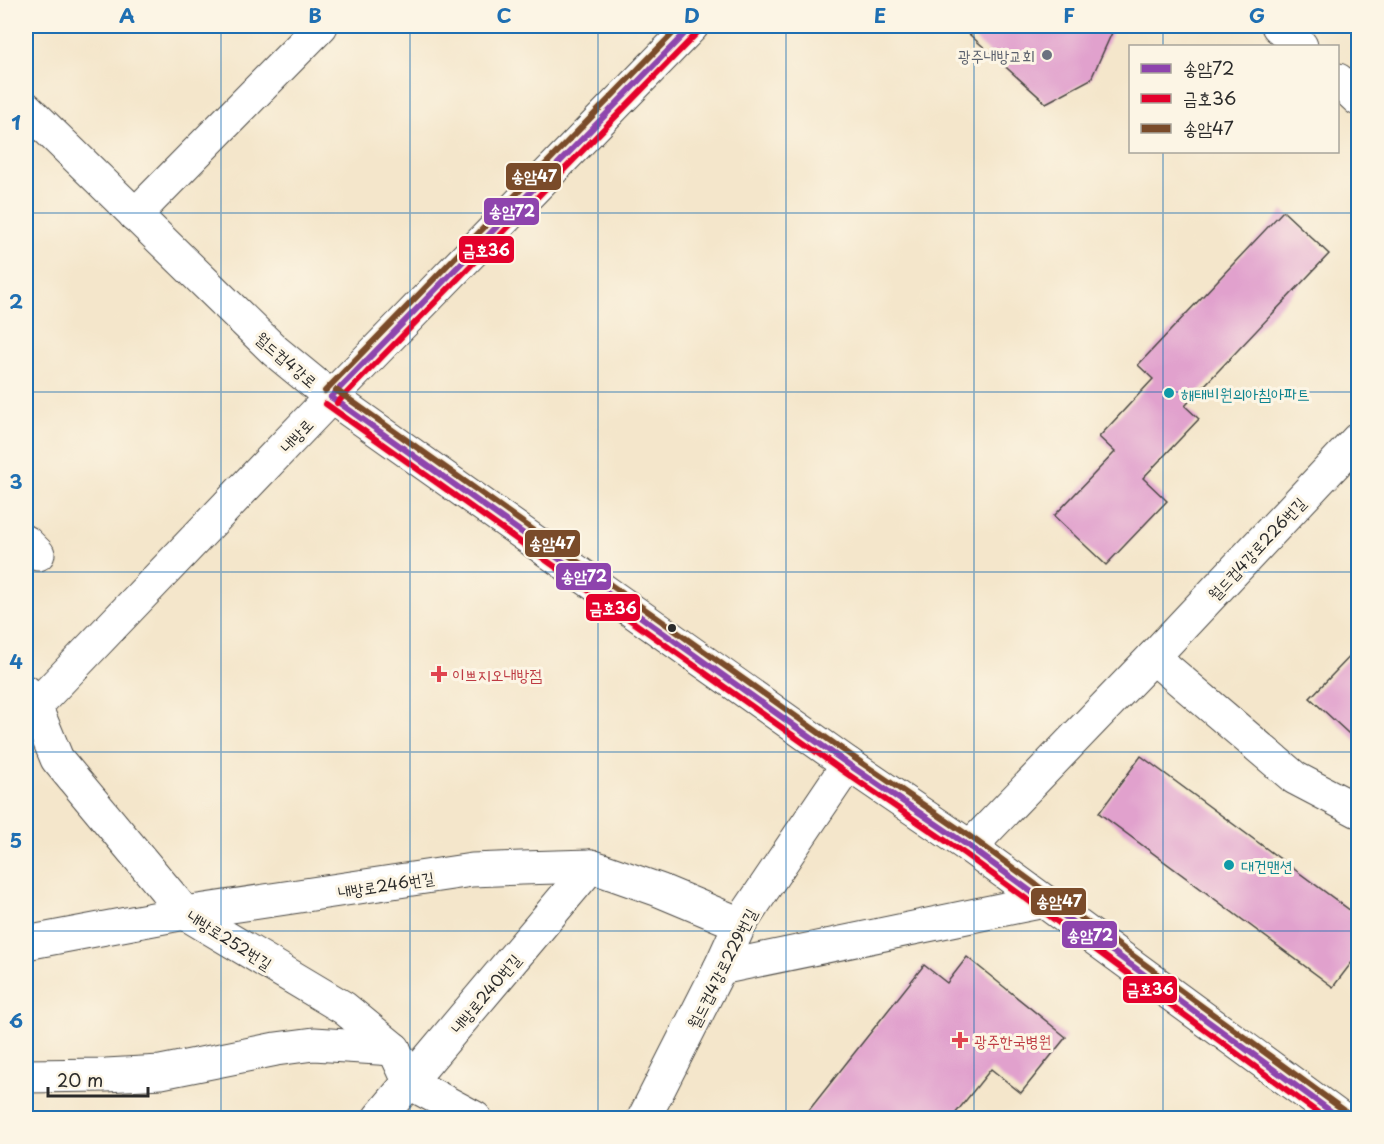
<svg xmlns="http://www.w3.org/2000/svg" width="1384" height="1144" viewBox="0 0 1384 1144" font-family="'Playpen Sans','Poor Story',sans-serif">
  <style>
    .building { fill: #e1a1cd }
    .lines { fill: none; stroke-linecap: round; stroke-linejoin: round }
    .minor-casing { stroke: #494743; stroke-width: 35 }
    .minor { stroke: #fff; stroke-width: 33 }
    .bus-1-casing { stroke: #fcf5e5; stroke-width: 10 }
    .bus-2-casing { stroke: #fcf5e5; stroke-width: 10 }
    .bus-3-casing { stroke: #fcf5e5; stroke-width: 10 }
    .bus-1 { stroke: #8e44ad; stroke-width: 6 }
    .bus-2 { stroke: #e4002b; stroke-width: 6 }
    .bus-3 { stroke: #7a4b2a; stroke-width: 6 }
    .grid { fill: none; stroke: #1f6fb2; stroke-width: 1.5; stroke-opacity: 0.55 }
    .worship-dot { fill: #6b7280; stroke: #fcf5e5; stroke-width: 2 }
    .culture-dot { fill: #0f9aa8; stroke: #fcf5e5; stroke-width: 2 }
    .bus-dot { fill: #2b2b2b; stroke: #fcf5e5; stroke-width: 2 }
    .health-dot { fill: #e0444e; stroke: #fcf5e5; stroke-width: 2 }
    .labels { text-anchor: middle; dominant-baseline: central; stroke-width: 6; stroke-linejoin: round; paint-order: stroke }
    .worship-label { font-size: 16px; fill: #5b616d; stroke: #fcf5e5; text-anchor: end }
    .street-label { font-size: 16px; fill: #2b2b2b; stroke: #fcf5e5 }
    .culture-label { font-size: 16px; fill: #0d838f; stroke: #fcf5e5; text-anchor: start }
    .health-label { font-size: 16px; fill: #be3a42; stroke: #fcf5e5; text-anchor: start }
    .line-badge { stroke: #fcf5e5; stroke-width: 2 }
    .badge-label { font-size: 16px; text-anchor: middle; font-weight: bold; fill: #fff }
    .neatline { fill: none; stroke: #1f6fb2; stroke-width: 2 }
    .grid-label { font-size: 20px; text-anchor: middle; font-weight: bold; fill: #1f6fb2 }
  </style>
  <rect width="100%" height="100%" fill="#fcf5e5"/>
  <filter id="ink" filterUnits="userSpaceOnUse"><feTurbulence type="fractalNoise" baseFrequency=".0167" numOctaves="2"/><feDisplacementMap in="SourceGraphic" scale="12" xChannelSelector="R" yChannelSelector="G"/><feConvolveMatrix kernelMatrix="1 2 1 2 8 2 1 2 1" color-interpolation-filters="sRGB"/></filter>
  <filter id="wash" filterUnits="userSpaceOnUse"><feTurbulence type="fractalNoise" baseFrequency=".008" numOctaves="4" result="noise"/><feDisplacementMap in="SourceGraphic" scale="24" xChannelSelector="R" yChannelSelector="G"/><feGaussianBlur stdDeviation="1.35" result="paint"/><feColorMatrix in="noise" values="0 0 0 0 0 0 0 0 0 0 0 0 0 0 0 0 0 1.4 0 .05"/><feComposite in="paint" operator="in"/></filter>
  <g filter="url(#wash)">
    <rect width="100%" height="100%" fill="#f4e6cb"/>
    <g id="blocks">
      <g class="building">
        <polygon points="960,26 1115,26 1091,79 1046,103"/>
        <polygon points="1283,211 1329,254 1185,406 1199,419 1143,478 1167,501 1106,565 1054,516 1115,452 1099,437 1153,379 1138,365"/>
        <polygon points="1359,647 1359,743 1310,698"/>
        <polygon points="1141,756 1359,917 1359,953 1333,987 1099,813"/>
        <polygon points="967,957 1066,1037 1021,1093 991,1069 951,1119 802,1119 924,965 947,983"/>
      </g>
    </g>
  </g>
  <g filter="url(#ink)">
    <use href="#blocks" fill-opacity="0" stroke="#494743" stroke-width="1.5"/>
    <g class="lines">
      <defs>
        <g id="minor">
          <polyline points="1278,26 1301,46"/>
          <polyline points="1338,80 1358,99"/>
          <polyline points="26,108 275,351 331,397 848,764 970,847 1340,1118"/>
          <polyline points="135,215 321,26"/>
          <polyline points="26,542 38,554"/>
          <polyline points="1153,657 1295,778 1358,811"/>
          <polyline points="26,692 35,706 57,759 185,913 344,1008 394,1049 410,1083 475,1118"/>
          <polyline points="26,716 331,397 692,26"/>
          <polyline points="970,847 1153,657 1358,439"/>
          <polyline points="26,943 185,913 472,870 522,868 591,866 659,890 740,924"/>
          <polyline points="720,968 1044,901"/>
          <polyline points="26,1076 106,1075 161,1072 276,1049 314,1044 394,1049"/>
          <polyline points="379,1118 591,866"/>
          <polyline points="644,1118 720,968 740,924 848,764"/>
        </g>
      </defs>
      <use href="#minor" class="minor-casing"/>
      <use href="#minor" class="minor"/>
      <defs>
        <g id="bus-1">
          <polyline points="331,397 848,764 970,847 1340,1118"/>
          <polyline points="331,397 692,26"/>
        </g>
        <g id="bus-2">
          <polyline points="337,403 698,32"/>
          <polyline points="326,404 843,771 965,854 1325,1118"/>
        </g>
        <g id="bus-3">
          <polyline points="336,390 853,757 975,840 1345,1111"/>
          <polyline points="325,391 680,26"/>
        </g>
      </defs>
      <use href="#bus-1" class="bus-1-casing"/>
      <use href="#bus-2" class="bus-2-casing"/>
      <use href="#bus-3" class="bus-3-casing"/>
      <use href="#bus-1" class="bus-1"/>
      <use href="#bus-2" class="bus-2"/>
      <use href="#bus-3" class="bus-3"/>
    </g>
  </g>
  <path class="grid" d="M221,26V1118M410,26V1118M598,26V1118M786,26V1118M974,26V1118M1163,26V46M1163,152V1118M26,213H1358M26,392H1358M26,572H1358M26,752H1358M26,931H1358"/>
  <circle class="worship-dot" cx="1047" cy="55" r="6"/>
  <g class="culture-dot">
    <circle cx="1169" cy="393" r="6"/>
    <circle cx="1229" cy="865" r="6"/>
  </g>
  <circle class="bus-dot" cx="672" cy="628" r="5"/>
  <g class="health-dot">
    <path d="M436 665h6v6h6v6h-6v6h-6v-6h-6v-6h6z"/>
    <path d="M957 1031h6v6h6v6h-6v6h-6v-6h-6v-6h6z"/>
  </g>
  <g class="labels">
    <g class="worship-label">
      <text x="1035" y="55">광주내방교회</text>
    </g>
    <g class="street-label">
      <text transform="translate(287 359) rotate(41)">월드컵4강로</text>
      <text transform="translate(296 435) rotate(-47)">내방로</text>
      <text transform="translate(1256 548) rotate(-47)">월드컵4강로226번길</text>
      <text transform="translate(386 884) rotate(-9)">내방로246번길</text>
      <text transform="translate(230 939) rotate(32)">내방로252번길</text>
      <text transform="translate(721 968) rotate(-63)">월드컵4강로229번길</text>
      <text transform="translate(485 993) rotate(-50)">내방로240번길</text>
    </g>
    <g class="culture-label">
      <text x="1181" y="393">해태비원의아침아파트</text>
      <text x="1241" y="865">대건맨션</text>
    </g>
    <g class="health-label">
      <text x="452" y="674">이쁘지오내방점</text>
      <text x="974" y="1040">광주한국병원</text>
    </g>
  </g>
  <g class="line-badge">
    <rect x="505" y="162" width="57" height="29" rx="6" fill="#7a4b2a"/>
    <rect x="483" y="197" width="57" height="29" rx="6" fill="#8e44ad"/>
    <rect x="458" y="235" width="57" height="29" rx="6" fill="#e4002b"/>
    <rect x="524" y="529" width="57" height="29" rx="6" fill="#7a4b2a"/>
    <rect x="555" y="562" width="57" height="29" rx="6" fill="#8e44ad"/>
    <rect x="585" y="593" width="56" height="29" rx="6" fill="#e4002b"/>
    <rect x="1030" y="887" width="57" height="29" rx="6" fill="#7a4b2a"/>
    <rect x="1061" y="920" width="57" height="29" rx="6" fill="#8e44ad"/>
    <rect x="1122" y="975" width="56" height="29" rx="6" fill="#e4002b"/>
  </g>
  <g class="badge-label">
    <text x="534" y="182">송암47</text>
    <text x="512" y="217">송암72</text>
    <text x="486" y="256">금호36</text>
    <text x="552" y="549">송암47</text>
    <text x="584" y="582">송암72</text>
    <text x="613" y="614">금호36</text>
    <text x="1059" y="907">송암47</text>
    <text x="1090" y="941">송암72</text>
    <text x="1150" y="995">금호36</text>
  </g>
  <rect width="1384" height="1144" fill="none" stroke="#fcf5e5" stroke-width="66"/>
  <rect x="1129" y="45" width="210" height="108" fill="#fcf5e5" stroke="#a8a49b" stroke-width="1.5"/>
  <rect x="1141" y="64" width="30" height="9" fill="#8e44ad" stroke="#a8a49b" stroke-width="1.5"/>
  <text x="1183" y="75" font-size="18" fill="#2b2b2b">송암72</text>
  <rect x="1141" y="94" width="30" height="9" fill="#e4002b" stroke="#a8a49b" stroke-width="1.5"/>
  <text x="1183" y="105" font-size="18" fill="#2b2b2b">금호36</text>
  <rect x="1141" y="124" width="30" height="9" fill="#7a4b2a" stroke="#a8a49b" stroke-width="1.5"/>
  <text x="1183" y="135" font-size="18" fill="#2b2b2b">송암47</text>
  <path d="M48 1087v9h100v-9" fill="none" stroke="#2b2b2b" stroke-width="3"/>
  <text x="57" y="1087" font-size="18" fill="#2b2b2b" stroke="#fcf5e5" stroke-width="4.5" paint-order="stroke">20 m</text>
  <rect x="33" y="33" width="1318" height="1078" class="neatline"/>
  <g class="grid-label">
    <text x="127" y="23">A</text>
    <text x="315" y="23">B</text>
    <text x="504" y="23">C</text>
    <text x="692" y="23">D</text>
    <text x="880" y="23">E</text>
    <text x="1069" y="23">F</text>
    <text x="1257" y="23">G</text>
    <text x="16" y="130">1</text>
    <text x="16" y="309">2</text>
    <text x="16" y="489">3</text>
    <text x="16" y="669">4</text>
    <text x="16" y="848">5</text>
    <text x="16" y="1028">6</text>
  </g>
</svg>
